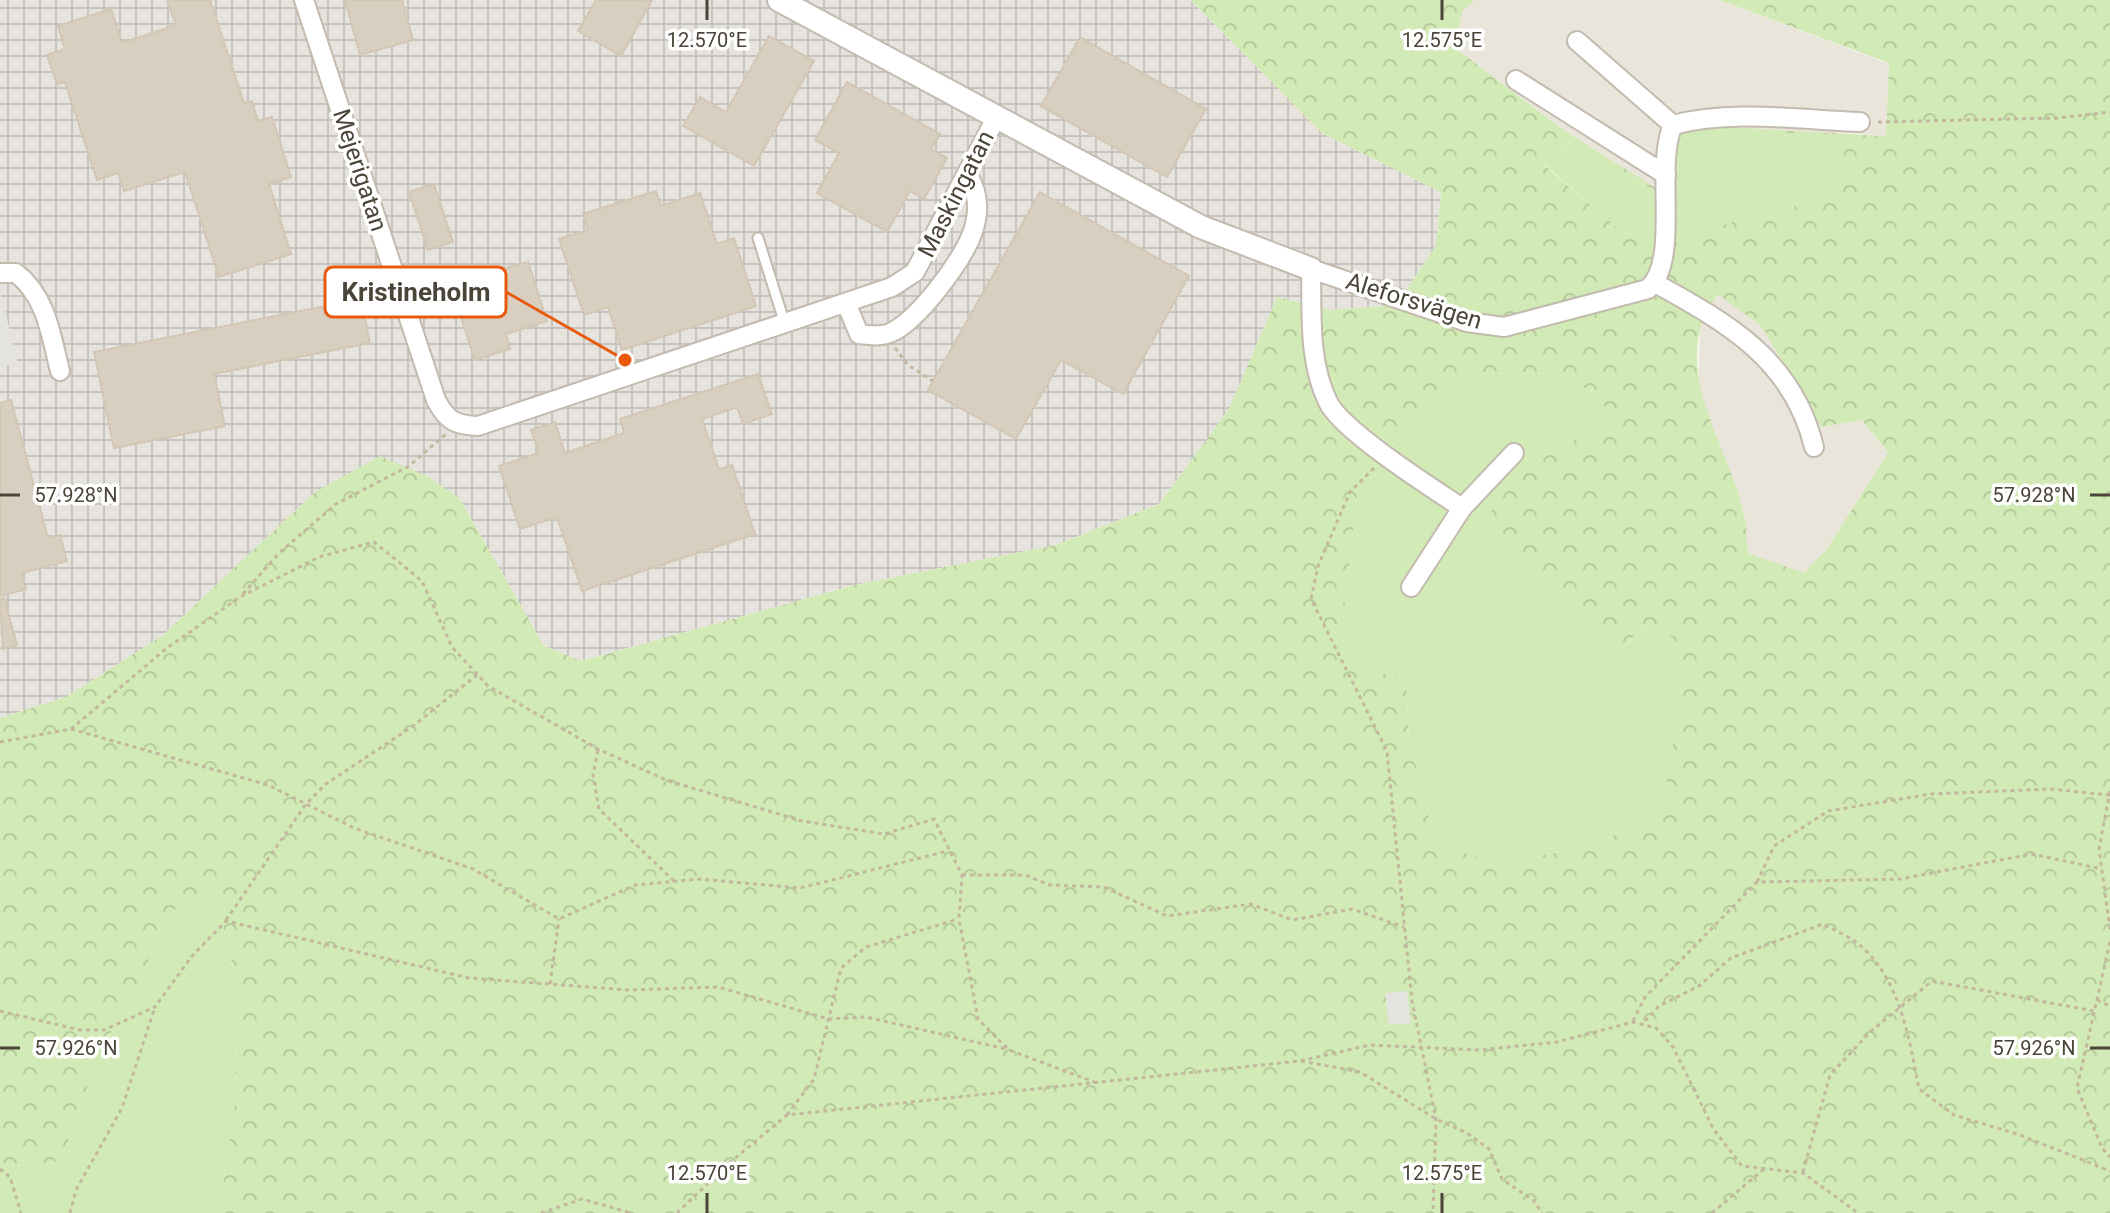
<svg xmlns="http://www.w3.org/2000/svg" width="2110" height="1213" viewBox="0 0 2110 1213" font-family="Roboto,sans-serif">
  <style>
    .residential { fill: #eae5da }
    .industrial { fill: url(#industrial-grid) }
    .grass { fill: #d2eab5 }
    .forest { fill: url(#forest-crowns); fill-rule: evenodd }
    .parking { fill: #e5e3e0 }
    .building { fill: #d8cfc1; stroke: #d3c7b4; stroke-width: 2 }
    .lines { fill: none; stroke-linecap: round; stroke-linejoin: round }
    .service-casing { stroke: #c2bbae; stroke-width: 13 }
    .minor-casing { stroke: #c2bbae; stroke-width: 22 }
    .tertiary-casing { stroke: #c2bbae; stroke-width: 26 }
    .path { stroke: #c4b79f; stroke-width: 3; stroke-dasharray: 4 4; stroke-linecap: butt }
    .service { stroke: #fff; stroke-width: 9 }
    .minor { stroke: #fff; stroke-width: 18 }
    .tertiary { stroke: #fff; stroke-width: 22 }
    .path-bridge { stroke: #c4b79f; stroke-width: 3; stroke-dasharray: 4 4; stroke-linecap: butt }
    .ticks { fill: none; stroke: #4b4439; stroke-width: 3 }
    .labels { text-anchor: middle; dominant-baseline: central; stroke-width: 7; stroke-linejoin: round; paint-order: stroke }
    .street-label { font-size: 24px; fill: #4b4439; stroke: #fff }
    .ticks-label { font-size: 20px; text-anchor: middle; fill: #4b4439; stroke: #fff; stroke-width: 7; stroke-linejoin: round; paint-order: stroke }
    .leader { fill: none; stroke: #e8590c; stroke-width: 3 }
    .callout-dot { fill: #e8590c; stroke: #fff; stroke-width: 3 }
    .callout { fill: #fff; stroke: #e8590c; stroke-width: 3 }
    .callout-label { font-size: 26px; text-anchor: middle; font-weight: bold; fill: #4b4439 }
  </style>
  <defs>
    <pattern id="industrial-grid" width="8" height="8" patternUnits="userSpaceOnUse" patternTransform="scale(2)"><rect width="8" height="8" fill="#e6e2dd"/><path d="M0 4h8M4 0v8" fill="none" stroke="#c7c3be"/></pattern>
    <pattern id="forest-crowns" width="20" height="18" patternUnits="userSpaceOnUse" patternTransform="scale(2)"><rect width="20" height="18" fill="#d2eab5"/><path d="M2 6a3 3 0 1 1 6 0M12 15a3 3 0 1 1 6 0" fill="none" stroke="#b6ca9c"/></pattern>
  </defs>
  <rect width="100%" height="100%" fill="#f6f3ec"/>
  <g class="residential">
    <polygon points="1475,0 1719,0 1889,64 1886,136 1840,132 1658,190 1562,129 1454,47 1463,10"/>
    <polygon points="1718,293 1762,327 1821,427 1862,420 1888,454 1826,550 1804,573 1747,553 1744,511 1698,387 1701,316"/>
  </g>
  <polygon class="industrial" points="0,0 1190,0 1323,134 1441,192 1436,246 1396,305 1330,310 1277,297 1229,409 1159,504 1056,545 855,585 580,661 544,646 459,498 315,492 162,636 66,697 0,718"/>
  <g class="grass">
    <polygon points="1688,129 1845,135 1843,195 1696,232 1674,228 1673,141"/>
    <polygon points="1575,140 1655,192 1658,235 1644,241 1621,231 1543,163"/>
    <polygon points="1486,372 1542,374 1593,391 1615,420 1555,449 1499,494 1625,646 1647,625 1673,636 1682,683 1663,807 1600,843 1498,865 1436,842 1409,740 1406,680 1342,664 1343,619 1359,480 1446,389"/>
    <polygon points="208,895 218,905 239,995 234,1111 221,1196 224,1213 0,1213 0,1163 22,1165 61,1161 95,1066 115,1025 134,1006 158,932 176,908"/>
  </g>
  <path class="forest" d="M1190,0H1475L1463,10L1454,47L1562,129L1657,189L1659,141L1688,125L1886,136L1889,63L1719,0H2110V1213H224L221,1197L234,1111L239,995L218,905L208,895L176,908L158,932L134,1006L115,1025L95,1066L61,1161L22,1165L0,1163V718L66,697L162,636L315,492L380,456L427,476L459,498L544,646L581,661L855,585L1056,545L1159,504L1229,409L1277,297L1330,310L1396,305L1436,246L1441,192L1323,134ZM1688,129L1844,135L1843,194L1696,232L1675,228L1671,177L1673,141ZM1574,140L1655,192L1658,235L1644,241L1621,231L1543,164ZM1718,294L1762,327L1821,427L1862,420L1888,453L1826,550L1804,573L1748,553C1746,539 1747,523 1743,510C1726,439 1665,364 1718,294ZM1486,372L1542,374L1593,391L1615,420L1555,449L1499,494L1486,523L1624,646L1647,625L1673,637L1682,683L1663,807L1600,843L1498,865L1436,842L1409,740L1406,680L1342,663L1343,619L1359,480L1446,389Z"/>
  <g class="parking">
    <polygon points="0,291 18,363 0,368"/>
    <polygon points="1407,991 1411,1023 1389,1025 1385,993"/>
  </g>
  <g class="building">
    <polygon points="167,0 210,0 244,103 252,101 258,121 272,117 291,177 269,184 291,254 219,277 185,172 124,191 118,173 97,180 65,82 57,84 47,55 65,49 58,26 111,9 122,43 176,25"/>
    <polygon points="345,0 402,0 413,40 360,55"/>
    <polygon points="596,0 652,0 621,56 578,31"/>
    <polygon points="769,36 814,61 754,166 683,126 700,97 726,112"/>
    <polygon points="1080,37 1206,109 1167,177 1041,106"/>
    <polygon points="847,82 940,134 931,149 947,158 924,199 910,191 887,232 817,193 839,153 815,140"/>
    <polygon points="434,184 453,242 428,250 409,192"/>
    <polygon points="656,191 661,206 700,193 717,244 734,238 756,306 622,350 608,307 584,315 559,239 588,230 583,214"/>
    <polygon points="1040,192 1189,276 1123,394 1061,360 1016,439 928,390"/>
    <polygon points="528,262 547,321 506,334 510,349 475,360 450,283"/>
    <polygon points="361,299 370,343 214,374 225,426 114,448 94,352"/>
    <polygon points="758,374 772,414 743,424 737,407 702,419 719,469 732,465 755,534 582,591 557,517 520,529 499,466 539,453 531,430 555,422 565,453 624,433 620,419"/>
    <polygon points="11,400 48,538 60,535 67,561 22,573 26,589 0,596 0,403"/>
    <polygon points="4,598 17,645 3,649 0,599"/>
  </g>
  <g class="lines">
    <defs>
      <polyline id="service" points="758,238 784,321"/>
      <g id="minor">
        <path d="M304,0L436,400C447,421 455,425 478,426L892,287L915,272L996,118"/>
        <polyline points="1516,80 1666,175"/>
        <path d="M1673,125C1731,109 1801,120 1860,122"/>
        <path d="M0,273H16C47,297 51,336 60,371"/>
        <path d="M1655,283C1729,324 1793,360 1814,447"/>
        <path d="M846,303L859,334C868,335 880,337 890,333C918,321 966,257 974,228C980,208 978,191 967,174"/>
        <path d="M1462,508C1432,488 1342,431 1328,402C1308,361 1312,313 1311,269L1467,322L1504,327L1648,289C1681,260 1654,167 1673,125L1577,41"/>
        <polyline points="1411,587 1462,508 1514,453"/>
      </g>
      <polyline id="tertiary" points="779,0 1201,227 1311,269"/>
    </defs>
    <use href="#service" class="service-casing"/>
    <use href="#minor" class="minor-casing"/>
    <use href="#tertiary" class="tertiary-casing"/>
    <g class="path">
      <polyline points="1878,122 2057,118 2110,112"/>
      <polyline points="895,348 908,365 933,381"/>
      <polyline points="1374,468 1350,492 1318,566 1311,599 1387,751 1412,1001 1436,1119 1433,1213"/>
      <polyline points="243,594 279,553 336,504 409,466 446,434"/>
      <polyline points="71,729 268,785 354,828 473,869 559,919 635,885 699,879 800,888 948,851"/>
      <polyline points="0,742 71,729 167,648 240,597 319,557 374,542 422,581 452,647 488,686 598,749 666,780 802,821 884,834 934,819 962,875 959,919 978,1019 1009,1050 1097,1083"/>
      <polyline points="598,750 593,775 599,809 674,881"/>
      <polyline points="2110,791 2099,849 2110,930"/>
      <polyline points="962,875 1025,875 1050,885 1104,887 1167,916 1251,904 1292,920 1352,909 1404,927"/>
      <polyline points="1757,882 1774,846 1828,811 1931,794 2050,789 2110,795"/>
      <polyline points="226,920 306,804 326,784 413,726 477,675"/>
      <polyline points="2110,942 2077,1088 2102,1148 2110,1157"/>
      <polyline points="550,984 559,919"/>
      <polyline points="2097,1000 2110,1006"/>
      <polyline points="0,1011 80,1030 104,1030 155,1007 192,956 226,921 469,978 628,990 718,987 829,1019 866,1017 1006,1049"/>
      <polyline points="1633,1021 1645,997 1757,882 1900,879 2032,854 2102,869"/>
      <polyline points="1301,1061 1360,1072 1436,1119 1467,1133 1489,1149 1502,1179 1534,1201 1542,1213"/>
      <polyline points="787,1115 814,1079 841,968 866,947 958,919"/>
      <polyline points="0,1169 10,1177 21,1213"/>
      <polyline points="1803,1172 1830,1075 1870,1032 1932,981 2094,1011"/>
      <polyline points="70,1213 76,1190 122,1108 155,1007"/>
      <polyline points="541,1213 582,1199 631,1213"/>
      <polyline points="677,1213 727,1165 787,1115 1300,1061 1370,1045 1479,1050 1557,1042 1633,1022 1656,1028 1673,1047 1714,1130 1742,1166 1803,1173 1858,1213"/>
      <polyline points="1712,1213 1764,1169"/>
    </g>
    <use href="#service" class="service"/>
    <use href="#minor" class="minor"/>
    <use href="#tertiary" class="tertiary"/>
    <path class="path-bridge" d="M1645,1021L1659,1006L1699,986L1731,958L1823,924C1834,930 1846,935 1856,942C1900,976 1909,1038 1919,1089L1954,1115L2020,1135L2110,1171"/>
  </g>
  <path class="ticks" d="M707,0V20M1442,0V20M0,495H20M2090,495H2110M0,1048H20M2090,1048H2110M707,1193V1213M1442,1193V1213"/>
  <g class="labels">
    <g class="street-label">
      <text transform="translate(360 170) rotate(72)">Mejerigatan</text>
      <text transform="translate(956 194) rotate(-63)">Maskingatan</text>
      <text transform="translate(1414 301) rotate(17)">Aleforsvägen</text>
    </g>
  </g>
  <g class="ticks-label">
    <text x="707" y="47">12.570°E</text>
    <text x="1442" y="47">12.575°E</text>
    <text x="76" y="502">57.928°N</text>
    <text x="2034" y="502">57.928°N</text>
    <text x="76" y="1055">57.926°N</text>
    <text x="2034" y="1055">57.926°N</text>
    <text x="707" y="1180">12.570°E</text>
    <text x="1442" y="1180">12.575°E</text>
  </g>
  <path class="leader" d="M625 360L506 292"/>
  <circle class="callout-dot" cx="625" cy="360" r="8"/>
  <rect class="callout" x="325" y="267" width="181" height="50" rx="8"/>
  <g class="callout-label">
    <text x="416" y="301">Kristineholm</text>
  </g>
</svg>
